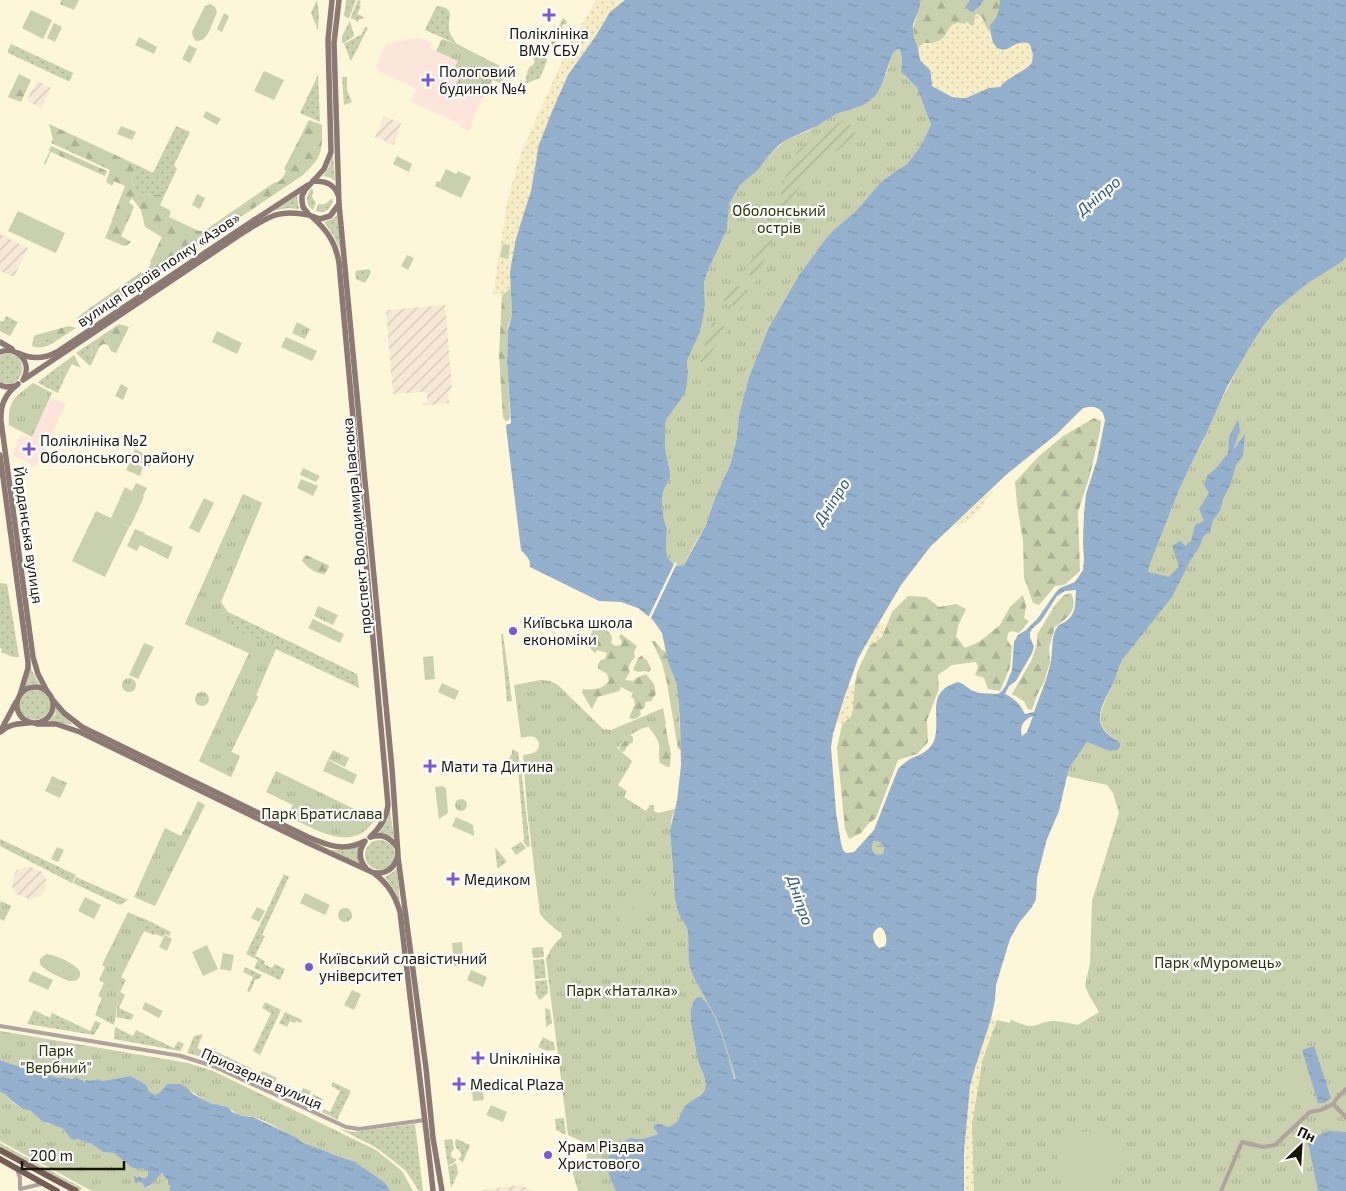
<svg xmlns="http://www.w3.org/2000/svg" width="1346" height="1191" viewBox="0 0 1346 1191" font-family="'Exo 2',sans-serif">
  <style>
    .industrial { fill: url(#industrial-furrows) }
    .medical { fill: #fee5dc }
    .grass { fill: url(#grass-dots) }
    .forest { fill: url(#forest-firs) }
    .wetland { fill: url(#wetland-marsh) }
    .sand { fill: url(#sand-dots) }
    .park { fill: url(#park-tufts) }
    .garden { fill: url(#garden-furrows) }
    .pitch { fill: #c8d0ae }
    .water { fill: url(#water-ripples); fill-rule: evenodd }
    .pier { fill: #fef6d8 }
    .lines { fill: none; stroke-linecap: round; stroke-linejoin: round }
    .street { stroke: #b0a29d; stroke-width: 4 }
    .secondary { stroke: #8d7973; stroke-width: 5.5 }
    .primary { stroke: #755d56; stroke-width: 6 }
    .poi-dot { fill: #7c58d2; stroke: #fff; stroke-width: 2 }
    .labels { text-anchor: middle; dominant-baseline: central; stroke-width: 4.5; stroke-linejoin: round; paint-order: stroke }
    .poi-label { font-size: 15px; fill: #18150b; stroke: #fff; text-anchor: start }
    .park-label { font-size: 15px; fill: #2a3104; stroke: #fff }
    .street-label { font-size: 15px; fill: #18150b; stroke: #fff }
    .water-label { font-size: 16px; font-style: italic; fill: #325b84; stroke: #fff }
  </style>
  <defs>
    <pattern id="industrial-furrows" width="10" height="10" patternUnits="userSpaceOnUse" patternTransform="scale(1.25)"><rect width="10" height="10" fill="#f6ead6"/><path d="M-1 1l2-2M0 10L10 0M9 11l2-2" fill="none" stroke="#d2c8b6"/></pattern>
    <pattern id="grass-dots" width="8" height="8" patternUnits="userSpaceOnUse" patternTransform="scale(1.25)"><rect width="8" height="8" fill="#c8d0ae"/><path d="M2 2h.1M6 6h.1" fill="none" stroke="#abb294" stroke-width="1.8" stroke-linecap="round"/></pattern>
    <pattern id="forest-firs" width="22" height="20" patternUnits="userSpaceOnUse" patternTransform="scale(1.25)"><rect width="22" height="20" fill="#c8d0ae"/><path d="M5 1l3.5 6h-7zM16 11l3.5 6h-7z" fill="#abb294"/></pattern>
    <pattern id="wetland-marsh" width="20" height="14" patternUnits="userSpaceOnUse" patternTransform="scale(1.25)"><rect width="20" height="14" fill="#c8d0ae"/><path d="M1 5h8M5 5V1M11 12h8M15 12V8" fill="none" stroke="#abb294"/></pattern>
    <pattern id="sand-dots" width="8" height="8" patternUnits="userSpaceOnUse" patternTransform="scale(1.25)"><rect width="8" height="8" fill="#f6ecc6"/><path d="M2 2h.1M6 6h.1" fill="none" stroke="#d2caa9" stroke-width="1.8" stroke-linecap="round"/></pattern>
    <pattern id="park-tufts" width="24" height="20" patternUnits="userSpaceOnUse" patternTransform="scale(1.25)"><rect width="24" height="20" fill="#c8d0ae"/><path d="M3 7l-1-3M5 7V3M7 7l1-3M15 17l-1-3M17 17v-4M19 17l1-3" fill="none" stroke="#abb294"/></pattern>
    <pattern id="garden-furrows" width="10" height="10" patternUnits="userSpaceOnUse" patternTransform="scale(1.25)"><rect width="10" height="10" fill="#c8d0ae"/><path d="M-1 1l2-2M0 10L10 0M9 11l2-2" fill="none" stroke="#abb294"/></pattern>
    <pattern id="water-ripples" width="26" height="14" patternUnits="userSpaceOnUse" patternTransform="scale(1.25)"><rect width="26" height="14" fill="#94b0cc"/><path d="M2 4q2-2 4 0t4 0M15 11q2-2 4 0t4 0" fill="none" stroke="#7f96ae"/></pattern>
  </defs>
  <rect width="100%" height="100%" fill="#fef6d8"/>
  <g class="industrial">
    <polygon points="37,81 51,88 41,108 29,102 28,98"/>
    <polygon points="384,116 401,123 394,145 375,137"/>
    <polygon points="0,234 28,248 14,277 0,271"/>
    <polygon points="445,305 452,388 448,393 449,403 423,406 422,403 427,402 427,394 423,392 393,394 386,313 387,310"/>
    <polygon points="29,866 42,872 46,880 46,887 43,893 39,897 31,900 16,894 12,887 14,874 17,870"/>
    <polygon points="520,1185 534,1191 481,1191 482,1190"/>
  </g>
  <g class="medical">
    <polygon points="419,37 432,43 430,48 458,61 460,75 456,84 483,97 472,122 473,123 469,131 460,127 460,124 411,102 417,89 377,70 376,67 386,44"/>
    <polygon points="51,397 66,404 36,467 12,455 21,435 31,439"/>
  </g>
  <g class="grass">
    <polygon points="317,0 319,15 318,30 311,13"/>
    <polygon points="346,0 356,0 349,18 344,16"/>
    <polygon points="358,0 361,1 359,5 361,6 357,14 364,17 363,19 360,19 357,22 354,19 351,19 351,17"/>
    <path d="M439,6C456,10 448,16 449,29C450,35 454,40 457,44L425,30L436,7Z"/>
    <polygon points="563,18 567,21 566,24 562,25 563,29 558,38 554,39 556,43 553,47 550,45"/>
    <polygon points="350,21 354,36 344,43 342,42 342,36"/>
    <polygon points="365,27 368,28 351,61 344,44 362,34"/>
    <polygon points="11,44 73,73 70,81 68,81 8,53 8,50"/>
    <polygon points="537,46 543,49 547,61 540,78 520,86 519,84 526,81 526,76 528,73 527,72 530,66 532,66 535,61 533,60 536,54 538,54 539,53 538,51 535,50"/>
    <polygon points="318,75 320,122 300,113"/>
    <polygon points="342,77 347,77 347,90 352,102 344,105"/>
    <polygon points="176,126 190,132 174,165 177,169 165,194 145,195 135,192 132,177 137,165 153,173"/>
    <polygon points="53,139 88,155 86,159 51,143"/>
    <polygon points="333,153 335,181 329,177 323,176 329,167"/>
    <path d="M312,188L313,191L312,197L316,203L313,210C305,204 305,196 312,188Z"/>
    <polygon points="297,195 299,209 288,208 273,211"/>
    <path d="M331,199H333C332,208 325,215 316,211L318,204C325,205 327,203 331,199Z"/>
    <polygon points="337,215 341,251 333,235 324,222 332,219"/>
    <polygon points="369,269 371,272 365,283 356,279 355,274 356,271"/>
    <polygon points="87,310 92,317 81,324 77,318"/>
    <polygon points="6,316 18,322 10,336 0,331 0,321 3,322"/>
    <path d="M36,335L37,344L59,339C49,345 44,350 32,346L34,336Z"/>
    <polygon points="91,343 92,363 90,366 76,353"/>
    <path d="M3,354C32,350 26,393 0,382V356Z"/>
    <polygon points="58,367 66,375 58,393 40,384 38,382"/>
    <polygon points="243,494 262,503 221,602 228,612 357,674 359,688 276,649 256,695 258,697 231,752 240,756 231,777 199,761 249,653 185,624"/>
    <polygon points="0,583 7,584 19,657 13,657 1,652 2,649 0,648"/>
    <polygon points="501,634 503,634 512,701 507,702"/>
    <polygon points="30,667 40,685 32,684 25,687 28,680"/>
    <circle cx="35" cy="705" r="15"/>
    <polygon points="56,707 73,725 49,721 55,715"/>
    <polygon points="512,749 518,752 520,766 518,766 517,763 508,759 512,754"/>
    <polygon points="518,769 521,769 530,846 527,847 523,841 524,839"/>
    <polygon points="390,810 394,838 384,833 379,833 388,819"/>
    <polygon points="0,839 76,875 72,883 0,846"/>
    <circle cx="380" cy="855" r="15"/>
    <polygon points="521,842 526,848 516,855 511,848"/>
    <polygon points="359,847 358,857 360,864 330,850 343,850"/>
    <polygon points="495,847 507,862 498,868 497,866"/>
    <polygon points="397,868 400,905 396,893 385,877 393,872"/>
    <polygon points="284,874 289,877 262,935 265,936 255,956 265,961 264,964 272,968 275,964 285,969 280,980 254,968 258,960 246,954"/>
    <polygon points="76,877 128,900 120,905 73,883"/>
    <polygon points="143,918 171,932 169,936 165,934 163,937 155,934 154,935 144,931 121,977 126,980 120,992 125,995 119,1008 134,1015 131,1020 116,1017 122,962"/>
    <polygon points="543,947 544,957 533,958 532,948"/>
    <polygon points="544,959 546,978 535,979 533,960"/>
    <polygon points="245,967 262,975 260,978 255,980 250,992 247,991 253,977 243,972"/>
    <polygon points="547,980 548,993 540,1000 535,993 536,992 535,981"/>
    <polygon points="265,1002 281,1010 260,1055 253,1051 271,1013 262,1008"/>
    <polygon points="545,1008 550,1010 552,1023 546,1027"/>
    <polygon points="34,1010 50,1018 52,1013 90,1031 95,1021 101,1023 94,1035 27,1024"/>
    <polygon points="285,1012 302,1020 301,1023 296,1021 295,1023 290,1021 287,1027 279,1023"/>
    <polygon points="115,1027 133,1036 136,1030 174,1048 178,1041 184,1044 180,1051 114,1039"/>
    <path d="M203,1034L197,1048L213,1056L215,1051L252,1069L248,1077C228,1067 209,1058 187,1053L194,1036Z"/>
    <polygon points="543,1037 554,1043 555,1050 547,1051 538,1047"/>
    <polygon points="333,1082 351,1091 337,1120 322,1112 324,1109 330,1112 340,1091 331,1086"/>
    <polygon points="313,1094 323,1099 318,1110 308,1105"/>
    <polygon points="564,1118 566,1135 556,1130 555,1119"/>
    <polygon points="415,1124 423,1191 419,1191 406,1171 377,1148 340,1129 353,1132"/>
    <path d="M452,1139L454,1149C449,1153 450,1158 456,1159V1161L448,1166L444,1140Z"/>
    <path d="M457,1139L470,1145L463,1162L458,1159C464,1156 461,1151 456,1148L455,1141Z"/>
    <polygon points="0,1143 82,1188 82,1189 80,1190 0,1146"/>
    <polygon points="456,1163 458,1173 451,1188 448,1167"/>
  </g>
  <g class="forest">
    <polygon points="62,0 79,0 74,10 60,4"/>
    <path d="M921,0H969L968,3L975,11L984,0H1000L998,12L995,19L990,25V32C983,28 986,16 976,14L974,25L971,26L966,22L965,24C948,20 950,31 943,38C937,43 931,44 924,43L918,48C907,24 919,21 921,0Z"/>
    <polygon points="19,74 31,80 21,102 8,97"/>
    <polygon points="561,91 543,133 536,162 533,180 510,272 512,315 508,326 508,334 507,362 510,417 509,420 506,421 503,418 499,355 502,295 504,294 532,145"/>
    <path d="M309,120L322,125C322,152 323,156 303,175L92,317L87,310L141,272L142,273L147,270L151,263L150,262L162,237L145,227L141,210L132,198L129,202L134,207L121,236L131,242L127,245L124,246L105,238L112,221V219L125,186L114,181L112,186L106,182L110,170L86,159L87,155L53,139L49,124L137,165L132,177L135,192L141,190L145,195L165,194L160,205L171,211L169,217L199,231H204L275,182L276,183L282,179L286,171L284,169Z"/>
    <polygon points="51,146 107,171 105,176 51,152 45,165 44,163 50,151 49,150"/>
    <polygon points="119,324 129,327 116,353 111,351 108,345 104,344 100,346 92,363 91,343"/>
    <polygon points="69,326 76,328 59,339 37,344 36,335"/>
    <polygon points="74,355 81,368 72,364 66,375 58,367"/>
    <polygon points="1094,418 1101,421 1100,431 1090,475 1078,512 1080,571 1064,585 1055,586 1039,605 1033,603 1024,577 1023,541 1017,505 1015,482 1039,456 1063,436"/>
    <path d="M306,555L328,565L329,567L325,574C316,574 308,568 302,561L303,558Z"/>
    <path d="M1071,593C1079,609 1068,618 1055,627L1049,648L1050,662L1044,682L1037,695L1032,710L1028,709L1024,701L1012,694L1032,659L1037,644V635L1041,628L1055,605L1064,595Z"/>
    <polygon points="1023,595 1026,606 1024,618 1029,621 1019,633 1012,631 1008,633 1007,640 1012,647 1010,667 1000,691 988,689 984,678 975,675 978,667 976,662 952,665 938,675 939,689 927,720 928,742 917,754 898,760 876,818 868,824 861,833 849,839 845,829 837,748 842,725 852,715 853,694 857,672 870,645 882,637 892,612 908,596 926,597 939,607 956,604 966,609 958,626 956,636 965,648 979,642 1000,625 1010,607"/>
    <path d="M597,629L607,630L612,637L611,643L615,646L621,645L622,642L619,637L621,634L637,646L634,652L635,657C631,662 627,666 630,672L625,680L633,681L636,678L646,674L654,684L656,694L651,701L645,702V707L640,711L641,714L637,718L633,719L629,718L635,704L634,699L631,697L633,693L621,687L619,691L598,697L592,709L582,693L583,689C594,690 601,690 609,681L607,674L598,668V664L601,660L605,659L607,653L597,650L595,653L590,648L589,641L592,631Z"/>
    <polygon points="652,641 655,641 662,650 665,651 676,682 678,695 681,750 678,749 667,683 662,663"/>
    <polygon points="643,655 643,658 647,660 651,669 649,672 644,671 639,672 633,670 638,658"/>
    <path d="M664,719L671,754L670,767H667L660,763C658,756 660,751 659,745C658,738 652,732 648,726L649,722Z"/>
    <polygon points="630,735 633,737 633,742 627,746 625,751 622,752 619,749 619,747"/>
  </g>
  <path class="wetland" d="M874,841C881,840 887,848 882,854C873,856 868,848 874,841Z"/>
  <g class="sand">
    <polygon points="596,0 625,0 615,8 606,17 595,37 568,75 565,82 538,146 531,191 519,229 514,250 510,272 510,289 502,295 493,294 507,202 521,153 566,52"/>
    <path d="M976,14H978C985,19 984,28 990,32L991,38L1008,48L1019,43H1028L1030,45L1033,54L1032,63L1028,67L1006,81L1000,87L966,98H960L952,97L932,86L927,67L920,60L918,48L924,43C931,43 937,43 943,38C950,32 948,20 965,24L967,22L969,23L971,26L974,25L975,23Z"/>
    <path d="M992,489L993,491C987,497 984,502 981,509L976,512L975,515L967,520V524L964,522L960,524L958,527L956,523Z"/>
    <path d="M879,621L882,624H887C883,635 878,645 865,646Z"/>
    <polygon points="855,685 852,715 842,725 837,721 848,686"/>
    <polygon points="991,1019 1004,1022 1002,1025 981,1191 964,1191 964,1152 970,1086 975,1068"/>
  </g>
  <g class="park">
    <polygon points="224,13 229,16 222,32 217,29"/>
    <polygon points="54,23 62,27 55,42 47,38"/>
    <polygon points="442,39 457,44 500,66 504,85 493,80 488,91 486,90 483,97 456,84 460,75 453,71 458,61 436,51"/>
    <polygon points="898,49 900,50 902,59 901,68 905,77 917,88 931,125 920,147 907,164 893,173 881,182 855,212 824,241 799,275 768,329 749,377 739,415 736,442 730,465 715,498 706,525 694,545 684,565 677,566 672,563 668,558 666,550 667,529 664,520 662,502 663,492 670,478 670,472 665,448 665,424 688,372 687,360 688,354 700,332 705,305 704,283 707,273 727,229 728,208 730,200 740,185 759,169 769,155 786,140 808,131 836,114 858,107 878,92 887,72 892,55 894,52"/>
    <path d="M1346,257V1191H974L972,1124L983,1059L997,1020L1010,1023L1011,1020C1018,1022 1025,1026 1031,1026C1037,1026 1040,1023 1046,1022C1056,1019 1068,1023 1078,1025L1099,1012L1089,995L1085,986L1090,963L1092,901L1119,813L1113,793L1107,785L1067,776L1070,767L1087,742L1109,751L1116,739C1091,726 1102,708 1111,688C1115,680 1116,670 1120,662C1126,652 1135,643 1142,634L1138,608L1150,564L1179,490L1204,439L1202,435C1227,395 1244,347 1276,311C1294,290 1319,275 1343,261Z"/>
    <polygon points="297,322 310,329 305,339 292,333"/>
    <path d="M33,383L52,393L32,437L9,425C8,400 14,398 33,383Z"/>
    <polygon points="303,468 320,476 316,482 300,475"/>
    <polygon points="243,494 262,503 220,602 232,627 276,648 256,695 258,697 231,752 240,756 231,777 199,761 249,653 185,624"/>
    <polygon points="318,606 338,615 333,625 314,616"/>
    <circle cx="129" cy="685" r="7"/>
    <path d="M541,680L550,681L558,685L603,729L611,730L663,708L666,724C642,726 634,730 617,748L632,761L628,769L618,785L627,791L624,797L646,811L650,805H654V811L658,813L675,809L672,817L670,830L674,889L679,915L687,928L688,933L689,951L691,971L694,978L716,1018L722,1034L736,1079H734L696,998C686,1011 692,1026 694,1040C696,1048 696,1056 699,1064C703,1073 707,1080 705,1090L684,1108L677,1122L671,1127L655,1130L658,1134C652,1136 646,1139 639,1139C637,1139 634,1138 631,1138C628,1139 624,1141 621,1143C601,1155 607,1174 616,1191H578L572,1170L587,1158L585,1143L568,1135L546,959C549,951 555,942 562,937L561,932H559L545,920L540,914L527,809L523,755C527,754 532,754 535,752C541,748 540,740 534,737C530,736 525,737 521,738L514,685Z"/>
    <circle cx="202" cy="699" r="7"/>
    <polygon points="333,750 349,758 345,767 328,759"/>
    <path d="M276,771L375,819C354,855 315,829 287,816L293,805L266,792Z"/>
    <polygon points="52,776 67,783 64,790 49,783"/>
    <circle cx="461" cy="805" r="6"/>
    <polygon points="198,801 205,805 155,906 134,897 165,828 181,836"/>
    <polygon points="1,901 11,906 4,921 0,919 0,904"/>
    <circle cx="345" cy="915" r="7"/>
    <polygon points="128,912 148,921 121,977 114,1025 95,1015 102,998 98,996 104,983 99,980 105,967 102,965"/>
    <path d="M0,1031L188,1063L213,1071L376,1150L402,1171L413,1191H391C384,1180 357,1163 345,1158C332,1152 317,1151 305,1144C288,1135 272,1123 254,1117C249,1115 243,1117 239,1115C233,1112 229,1107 223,1105C219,1105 215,1106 212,1104C198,1097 184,1083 167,1084L159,1093L155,1095L149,1091L147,1086L142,1082L130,1076L102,1081L96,1079C83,1087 72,1074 59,1078L38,1072L36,1069L14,1065L0,1060Z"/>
    <path d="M0,1092L5,1094L12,1102L23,1109L31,1111L48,1124L55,1125L62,1128L67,1135L78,1139L86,1143H90L103,1152L114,1153L131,1167L142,1168L148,1171V1176L144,1180L135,1176V1183L137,1184L138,1182L142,1183L145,1188L149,1187L161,1174H164C165,1178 168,1180 168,1184L171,1185L170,1191H92L0,1141Z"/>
  </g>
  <g class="garden">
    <path d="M845,120L852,127L859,139C849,145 837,149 828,156C824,159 820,163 817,167C786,197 773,240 757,279L743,272L755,256L767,237L775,217L787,169L799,150L827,127Z"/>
    <polygon points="734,283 751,292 741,310 722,300"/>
    <polygon points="713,321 729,329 717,344 704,363 698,361 709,334"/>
  </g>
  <g class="pitch">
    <path d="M210,4L215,7L217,12L216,15C211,25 208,42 196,41L193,37L192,32L205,6Z"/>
    <polygon points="31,10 52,20 43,39 22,28"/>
    <polygon points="139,37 157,47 154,54 135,45"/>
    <polygon points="189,45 197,49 190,63 182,59"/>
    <polygon points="264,71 284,80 274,100 254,91"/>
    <polygon points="206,111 221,119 217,125 203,117"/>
    <polygon points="121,126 136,132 132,140 117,134"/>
    <polygon points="397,156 412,164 409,172 393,164"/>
    <polygon points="446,169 456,174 458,171 471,177 461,198 435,186 437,181 440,182"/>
    <polygon points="197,194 205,198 200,209 192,205"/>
    <polygon points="18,211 65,233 56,253 8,231"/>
    <polygon points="503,244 510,245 508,259 500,257"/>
    <polygon points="407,255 414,258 408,270 401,266"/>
    <polygon points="743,272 757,279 751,292 734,283"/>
    <polygon points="217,331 242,343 237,354 212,342"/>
    <polygon points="286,337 317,351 312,361 281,347"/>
    <polygon points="121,384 128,388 123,400 115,396"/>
    <polygon points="135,449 153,458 149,467 131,458"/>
    <polygon points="130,462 143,467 140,476 126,470"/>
    <polygon points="301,479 318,486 313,496 297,488"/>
    <polygon points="136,483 147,488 143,496 144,497 130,527 116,520 129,527 105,577 72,561 96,511 111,518 125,487 132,491"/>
    <polygon points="204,498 214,503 199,533 189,528"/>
    <polygon points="135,529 145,533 143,538 145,534 173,547 168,559 140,545 137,551 127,546"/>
    <polygon points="313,619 344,634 340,643 308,628"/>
    <polygon points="144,643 154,647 138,679 129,675"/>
    <polygon points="433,656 435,679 425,680 423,657"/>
    <polygon points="442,683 459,691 455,700 438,692"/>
    <polygon points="328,760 357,775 353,784 323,771"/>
    <polygon points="49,783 64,790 60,798 45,791"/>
    <polygon points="442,786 446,788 448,813 439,819 435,787"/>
    <polygon points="456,817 473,825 474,836 452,826"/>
    <polygon points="57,847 64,850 58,862 51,859"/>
    <polygon points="646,881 655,900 644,905 635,886"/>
    <polygon points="305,893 330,905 325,915 300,903"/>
    <polygon points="638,896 644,910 636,914 629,900"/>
    <polygon points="85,897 101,905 94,919 78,911"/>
    <polygon points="257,907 265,911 259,922 251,918"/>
    <polygon points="627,908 636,927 625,932 616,912"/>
    <polygon points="165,935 172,939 167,951 159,947"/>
    <polygon points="462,942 464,965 454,966 452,943"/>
    <polygon points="207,945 218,969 203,976 192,952"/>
    <polygon points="223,953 234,955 231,971 220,969"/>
    <path d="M46,954C53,954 90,968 78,979C76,981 73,981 70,981C65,980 44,970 42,966C39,964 40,962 40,959Z"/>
    <polygon points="471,970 487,977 483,987 467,980"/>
    <polygon points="33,971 53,980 48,990 28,981"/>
    <polygon points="352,990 361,994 354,1010 344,1005"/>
    <polygon points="145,1002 163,1011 159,1018 142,1009"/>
    <polygon points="1304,1065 1313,1100 1291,1106 1282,1070"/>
    <polygon points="262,1071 277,1078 273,1085 259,1078"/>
    <polygon points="481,1078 484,1100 473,1101 471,1079"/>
    <polygon points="286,1085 301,1092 303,1088 311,1091 306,1103 283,1092"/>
    <polygon points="491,1105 507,1112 503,1122 486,1115"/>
    <path d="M1091,1131C1106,1138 1115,1141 1122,1157L1100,1183L1091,1191H1079L1070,1179L1054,1151C1064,1137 1074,1133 1091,1131Z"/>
  </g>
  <g class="water">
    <path d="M625,0H921L919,10L913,24V28L914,38L918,48L920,60L930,70L931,75L932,86L952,97L960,98H966L989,88L1000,87L1006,81L1028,67L1032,63L1033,54L1030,45L1028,43C1019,42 1016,44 1009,48C994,55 990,36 990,25L995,19L998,12L1000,0H1346V257L1343,261L1308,283L1294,294L1276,310L1262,328L1250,347L1227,387L1205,436L1179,490L1150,564L1148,572L1169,577L1179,566L1172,546L1180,541L1186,546L1191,541L1195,525L1204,521L1199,509L1209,493L1204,485L1207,476L1217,467L1228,453L1229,437L1238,419L1240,430L1233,450L1245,434L1243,456L1236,465L1231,483L1223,499L1220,511L1213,520L1210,531L1203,537L1199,548L1190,561L1172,597L1122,660C1119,666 1117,672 1115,678C1110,694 1092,714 1104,730C1108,736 1115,738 1120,743V747L1117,750L1109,751L1087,742L1070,767L1067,776L1059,811L1047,839L1045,846L1037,878L1036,899L1032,907L1019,923L1010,939L996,985L995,1000L991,1019L975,1068L970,1086L964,1152V1191H616C607,1174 600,1155 621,1143C624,1141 627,1139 631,1138C632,1138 638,1139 639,1139C645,1139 652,1136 658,1134L653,1127C658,1121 662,1125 668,1127C682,1121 677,1119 683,1109C688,1101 699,1098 705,1090C707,1080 703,1073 699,1064C696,1056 696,1048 694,1040C692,1026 686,1011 696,998L700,997C715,1003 730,1063 734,1079H736L722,1034L716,1018L694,978L691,971L689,962L688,933L687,928L679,915L675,899L670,830L677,801L681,765L680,722L678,695L676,682L668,662L662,633L653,620L638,608L621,602L599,601L530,567C531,559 526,556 521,550L506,427L507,424H510L511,422L507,362L508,330L512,315L510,272L516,239L531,191L539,146L550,116L568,75L595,37L610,12ZM898,49L900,50L902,59L901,72L917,88L931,125L920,147L907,164L893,173L881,182L855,212L834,230L824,241L799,275L768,329L749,377L739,415L736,442L730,465L715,498L706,525L684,565L677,566L672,563L668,558L666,550L667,528L664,520L662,502L663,492L670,478V472L665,448V424L668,417L681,399L686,389L688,372L687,360L700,332L703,318L705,305L704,283L707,273L727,229L729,204L740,185L759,169L769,155L779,145L786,140L817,126L836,114L858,107L865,104L873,98L878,92L882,84L892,55L894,52ZM1088,407H1094L1099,409L1103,413L1105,420L1097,460L1086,494L1084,513L1083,542L1084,560L1083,570L1075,582L1060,588L1056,592L1038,618L1026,630L1018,635L1014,642L1012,670L1006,685L1002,691L998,694L979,693L971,690L963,684L958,682C924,692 942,717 934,741C929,752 919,755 910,759C905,762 901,766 898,769L874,830L854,852L846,853L843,850L841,843L836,812L831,747L833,734L844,698L858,659L865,646L901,585L930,547L1007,474L1057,434L1083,408ZM1076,590C1075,603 1077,614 1065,622C1061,624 1058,625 1056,629C1051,639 1053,649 1051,660C1048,678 1040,695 1034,712L1025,714C1020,704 1015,699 1005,694L1009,686L1016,681L1032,653L1034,647L1030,637V633L1032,629L1041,621L1057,596L1065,591ZM1033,716L1027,732L1022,736C1019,727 1024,719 1033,716ZM874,841C881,840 887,848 882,854C873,856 869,848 874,841ZM880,927C886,930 888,940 885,946L879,948C872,941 870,932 880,927Z"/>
    <polygon points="969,0 984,0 979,7 973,12 970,11 967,8"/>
    <polygon points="1314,1046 1331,1098 1324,1103 1318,1103 1302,1050"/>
    <path d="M0,1060L14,1065L36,1069L38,1072L59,1078L63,1077L73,1079L76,1077L85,1082L86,1080L90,1081L98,1079L102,1081L130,1076L142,1082L147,1086L149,1091L155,1095L159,1093L167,1084H180L186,1087L193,1094L212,1104L225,1106L229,1108L232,1112L242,1116L253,1117L297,1138L303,1143L355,1162L384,1182L391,1191H170V1185H168V1181L162,1173C157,1178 153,1185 145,1188L142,1183L138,1182L137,1184L135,1183L134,1177L135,1176L138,1178V1176L144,1179L148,1176V1171H146L142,1168L138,1169L131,1167L114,1153L103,1152L90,1143H86L78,1139L74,1140L70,1138L62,1128L42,1121L31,1111L23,1109L12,1101L5,1094L0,1092Z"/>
    <polygon points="1329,1131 1346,1132 1346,1191 1318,1191 1308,1142 1311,1138"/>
  </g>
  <polygon class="pier" points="675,562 677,563 650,620 648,618"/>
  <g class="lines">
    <g class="street">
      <polyline points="0,1026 181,1056 213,1066 346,1127 359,1129 425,1120"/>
      <polyline points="1333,1104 1346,1117"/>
      <polyline points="17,1169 20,1178 20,1189 41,1184"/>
      <polyline points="1221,1191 1242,1142 1263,1147 1275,1145 1310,1112 1321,1110 1333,1104 1337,1098 1346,1089"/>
    </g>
    <g class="secondary">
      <polyline points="332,0 328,40 331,152 324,169 305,190 302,196 302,201 303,207 309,215 320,219 330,216 339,204"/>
      <path d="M313,181C324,181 334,183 338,195"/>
      <path d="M312,217C327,230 336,243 339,263L388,805C387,818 380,828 370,837"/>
      <polyline points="0,342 12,349"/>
      <path d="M0,352C17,346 32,362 24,378"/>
      <path d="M18,353C32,360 44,359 57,352L242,228L308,185"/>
      <path d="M23,380L244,232C270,216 278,209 309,215"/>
      <path d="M18,384C5,394 0,405 1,421L33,657L38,674L48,693"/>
      <polyline points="0,385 6,387 15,386"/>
      <polyline points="0,455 28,662 28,668 20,695"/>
      <circle cx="35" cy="705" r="18"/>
      <path d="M52,699L64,713L82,727L308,837C329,846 344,852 365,841"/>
      <path d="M37,724H56L80,732L306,842L374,873C387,874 395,868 398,855L392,769L339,204L334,43L339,0"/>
      <path d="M2,731C9,724 18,724 28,723"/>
      <polyline points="0,732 16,702"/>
      <path d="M371,837C383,833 390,838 397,847"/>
      <path d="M364,843C358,852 359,860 366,868"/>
      <polyline points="398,857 426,1068 433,1138 442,1191"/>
      <path d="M374,873C388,884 395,895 400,912L431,1172L433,1191"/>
    </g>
    <g class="primary">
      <polyline points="0,1150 76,1191"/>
      <polyline points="0,1159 57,1191"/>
    </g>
  </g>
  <g class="poi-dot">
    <path d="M546.5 7.5h5v5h5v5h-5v5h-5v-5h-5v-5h5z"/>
    <path d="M425.5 72.5h5v5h5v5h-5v5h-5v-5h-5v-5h5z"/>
    <path d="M26.5 441.5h5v5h5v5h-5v5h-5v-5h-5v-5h5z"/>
    <circle cx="513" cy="631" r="5"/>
    <path d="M427.5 758.5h5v5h5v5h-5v5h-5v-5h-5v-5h5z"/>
    <path d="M450.5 871.5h5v5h5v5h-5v5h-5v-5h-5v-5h5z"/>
    <circle cx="309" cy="967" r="5"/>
    <path d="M475.5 1050.5h5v5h5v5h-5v5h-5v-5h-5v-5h5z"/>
    <path d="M456.5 1076.5h5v5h5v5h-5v5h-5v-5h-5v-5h5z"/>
    <circle cx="548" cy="1155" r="5"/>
  </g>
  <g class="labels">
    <g class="poi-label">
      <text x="549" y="33" text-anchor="middle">Поліклініка<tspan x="549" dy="17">ВМУ СБУ</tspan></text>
      <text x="439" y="71">Пологовий<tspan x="439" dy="17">будинок №4</tspan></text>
      <text x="40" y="440">Поліклініка №2<tspan x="40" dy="17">Оболонського району</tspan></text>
      <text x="523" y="622">Київська школа<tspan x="523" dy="17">економіки</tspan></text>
      <text x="441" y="766">Мати та Дитина</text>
      <text x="464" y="879">Медиком</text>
      <text x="319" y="958">Київський славістичний<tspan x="319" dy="17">університет</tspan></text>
      <text x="489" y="1058">Uniклініка</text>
      <text x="470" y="1084">Medical Plaza</text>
      <text x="558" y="1146">Храм Різдва<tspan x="558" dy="17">Христового</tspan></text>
    </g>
    <g class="park-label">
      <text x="779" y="210">Оболонський<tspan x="779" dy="17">острів</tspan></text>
      <text x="322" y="813">Парк Братислава</text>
      <text x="1218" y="962">Парк «Муромець»</text>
      <text x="622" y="990">Парк «Наталка»</text>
      <text x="56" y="1050">Парк<tspan x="56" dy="17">"Вербний"</tspan></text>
    </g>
    <g class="street-label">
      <text transform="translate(158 269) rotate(-34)">вулиця Героїв полку «Азов»</text>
      <text transform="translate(356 526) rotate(-95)">проспект Володимира Івасюка</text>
      <text transform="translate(29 535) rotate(82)">Йорданська вулиця</text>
      <text transform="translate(262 1078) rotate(24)">Приозерна вулиця</text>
    </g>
    <g class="water-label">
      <text transform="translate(1098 195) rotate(-40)">Дніпро</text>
      <text transform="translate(831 501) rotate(-57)">Дніпро</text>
      <text transform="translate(801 900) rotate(71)">Дніпро</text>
    </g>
  </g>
  <g transform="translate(1301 1146) rotate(25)" stroke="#ffffff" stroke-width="4" paint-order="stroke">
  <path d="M0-4L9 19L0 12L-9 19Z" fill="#18150b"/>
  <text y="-8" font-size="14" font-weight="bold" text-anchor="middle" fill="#18150b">Пн</text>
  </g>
  <path d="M22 1161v8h102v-8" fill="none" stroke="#18150b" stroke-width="2.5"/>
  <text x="30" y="1161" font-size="15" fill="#18150b" stroke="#ffffff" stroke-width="4" paint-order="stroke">200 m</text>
</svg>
